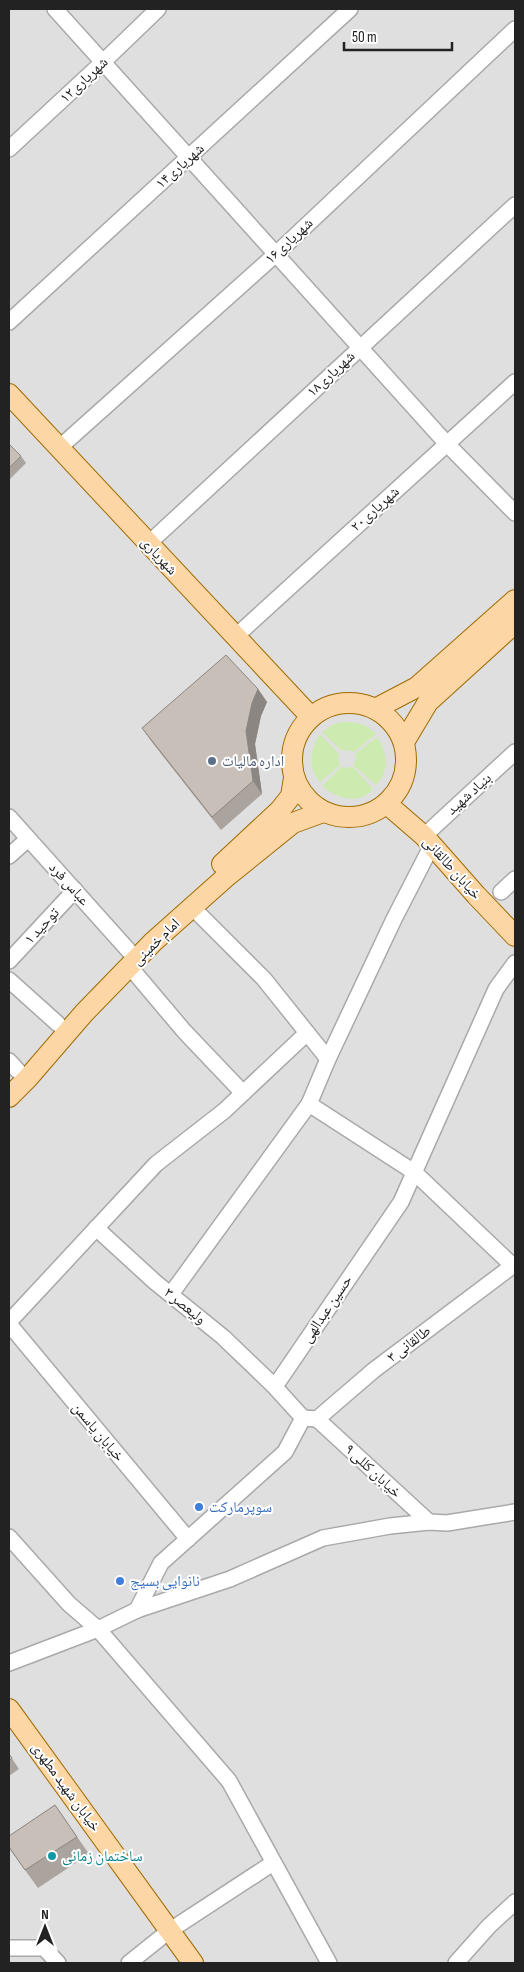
<svg xmlns="http://www.w3.org/2000/svg" width="524" height="1972" viewBox="0 0 524 1972" font-family="'Sofia Sans Condensed','Noto Naskh Arabic',sans-serif">
  <style>
    .residential { fill: #e0dfdf }
    .grass { fill: #cdebb0 }
    .lines { fill: none; stroke-linecap: round; stroke-linejoin: round }
    .minor-casing { stroke: #a9a9a9; stroke-width: 18 }
    .major-casing { stroke: #a06b00; stroke-width: 22 }
    .minor { stroke: #fff; stroke-width: 15 }
    .major { stroke: #fcd6a4; stroke-width: 20 }
    .wall { fill: #aba49e }
    .shaded-wall { fill: #8b8681 }
    .building { fill: #c7bfb8; stroke: #8b8681 }
    .service-dot { fill: #5c6f8a; stroke: #fff; stroke-width: 2 }
    .shop-dot { fill: #3f7fe0; stroke: #fff; stroke-width: 2 }
    .culture-dot { fill: #0f9aa8; stroke: #fff; stroke-width: 2 }
    .labels { text-anchor: middle; dominant-baseline: central; stroke-width: 4; stroke-linejoin: round; paint-order: stroke }
    .street-label { font-size: 15px; fill: #222; stroke: #fff }
    .service-label { font-size: 15px; fill: #4e5e75; stroke: #fff; text-anchor: start }
    .shop-label { font-size: 15px; fill: #366cbe; stroke: #fff; text-anchor: start }
    .culture-label { font-size: 15px; fill: #0d838f; stroke: #fff; text-anchor: start }
  </style>
  <rect width="100%" height="100%" fill="#f2efe9"/>
  <rect class="residential" x="9" y="9" width="506" height="1954"/>
  <g class="grass">
    <path d="M344,722C357,722 367,724 376,734L354,752L348,750L342,751L322,732L334,724Z"/>
    <path d="M320,734L339,754L338,759L340,765L320,782C307,767 310,750 320,734Z"/>
    <path d="M377,737C388,753 390,771 376,785L353,765L356,759L355,754Z"/>
    <path d="M352,766L373,789C360,806 335,798 322,786L341,767L348,768Z"/>
  </g>
  <g class="lines">
    <defs>
      <g id="minor">
        <polyline points="55,9 447,444 515,513"/>
        <polyline points="9,149 103,62 158,9"/>
        <polyline points="9,322 350,9"/>
        <polyline points="59,448 276,254 515,29"/>
        <polyline points="148,544 515,205"/>
        <polyline points="235,637 515,382"/>
        <polyline points="9,817 129,951"/>
        <polyline points="424,836 515,752"/>
        <polyline points="432,845 394,919 328,1059 309,1104 414,1172 513,1266"/>
        <polyline points="9,856 28,839"/>
        <polyline points="501,892 515,879"/>
        <polyline points="192,907 264,979 328,1059"/>
        <polyline points="9,961 75,890"/>
        <polyline points="130,967 184,1031 243,1093"/>
        <polyline points="9,980 58,1024"/>
        <polyline points="9,1061 18,1071"/>
        <polyline points="96,1228 155,1282 223,1337 273,1385"/>
        <polyline points="171,1294 309,1104"/>
        <polyline points="9,1322 156,1164 224,1111 307,1033"/>
        <polyline points="9,1324 188,1539"/>
        <polyline points="303,1418 317,1419 374,1370 515,1264"/>
        <polyline points="317,1419 429,1522"/>
        <polyline points="9,1537 69,1604 98,1629 229,1781 329,1963"/>
        <polyline points="137,1610 161,1563 285,1452 303,1418 273,1385 278,1382 401,1202 496,989 515,963"/>
        <polyline points="9,1663 98,1629 137,1610 230,1579 323,1538 390,1526 429,1522 447,1523 515,1512"/>
        <polyline points="9,1948 44,1948 58,1963"/>
        <polyline points="129,1963 169,1931 273,1863"/>
        <polyline points="456,1963 489,1926 515,1902"/>
      </g>
      <g id="major">
        <polyline points="9,394 311,717"/>
        <circle cx="349" cy="760" r="57"/>
        <polyline points="375,709 417,687 515,600"/>
        <polyline points="404,742 428,702 515,623"/>
        <polyline points="387,804 424,836 476,895 515,936"/>
        <polyline points="222,864 280,810 291,796 294,778"/>
        <polyline points="9,1097 27,1079 84,1013 153,942 226,877 293,823 323,812"/>
        <polyline points="9,1709 193,1963"/>
      </g>
    </defs>
    <use href="#minor" class="minor-casing"/>
    <use href="#major" class="major-casing"/>
    <use href="#minor" class="minor"/>
    <use href="#major" class="major"/>
  </g>
  <g class="wall">
    <polygon points="9,444 21,456 26,463 9,480"/>
    <polygon points="258,689 267,702 261,716 255,744 262,794 221,830 151,741 142,728"/>
    <polygon points="9,1754 19,1769 9,1776"/>
    <polygon points="55,1805 89,1854 38,1888 9,1848"/>
  </g>
  <polygon class="shaded-wall" points="258,689 267,702 261,716 255,744 262,794 253,781 246,731 252,703"/>
  <g class="building">
    <polygon points="9,444 21,456 9,468"/>
    <polygon points="226,655 258,689 252,703 246,731 253,781 212,817 142,728"/>
    <polygon points="9,1754 12,1758 9,1761"/>
    <polygon points="55,1805 77,1837 25,1870 9,1847 9,1836"/>
  </g>
  <circle class="service-dot" cx="212" cy="761" r="5"/>
  <g class="shop-dot">
    <circle cx="199" cy="1507" r="5"/>
    <circle cx="120" cy="1581" r="5"/>
  </g>
  <circle class="culture-dot" cx="52" cy="1856" r="5"/>
  <g class="labels">
    <g class="street-label">
      <text transform="translate(84 80) rotate(-43)">شهریاری۱۲</text>
      <text transform="translate(180 166) rotate(-42)">شهریاری۱۴</text>
      <text transform="translate(289 241) rotate(-43)">شهریاری۱۶</text>
      <text transform="translate(331 374) rotate(-43)">شهریاری۱۸</text>
      <text transform="translate(375 509) rotate(-42)">شهریاری۲۰</text>
      <text transform="translate(159 556) rotate(47)">شهریاری</text>
      <text transform="translate(469 794) rotate(-42)">بنیاد شهید</text>
      <text transform="translate(452 868) rotate(48)">خیابان طالقانی</text>
      <text transform="translate(69 884) rotate(48)">عباس فرد</text>
      <text transform="translate(42 926) rotate(-47)">توحید ۱</text>
      <text transform="translate(156 942) rotate(-44)">امام خمینی</text>
      <text transform="translate(185 1306) rotate(39)">ولیعصر ۳</text>
      <text transform="translate(327 1309) rotate(-56)">حسین عبدالهی</text>
      <text transform="translate(409 1344) rotate(-37)">طالقانی ۳</text>
      <text transform="translate(98 1432) rotate(50)">خیابان یاسمن</text>
      <text transform="translate(373 1471) rotate(43)">خیابان کللی ۹</text>
      <text transform="translate(66 1787) rotate(54)">خیابان شهید مطهری</text>
    </g>
    <g class="service-label">
      <text x="222" y="761">اداره مالیات</text>
    </g>
    <g class="shop-label">
      <text x="209" y="1507">سوپرمارکت</text>
      <text x="130" y="1581">نانوایی بسیج</text>
    </g>
    <g class="culture-label">
      <text x="62" y="1856">ساختمان زمانی</text>
    </g>
  </g>
  <rect width="524" height="1972" fill="none" stroke="#222222" stroke-width="20"/>
  <g transform="translate(45 1927)" stroke="#ffffff" stroke-width="4" paint-order="stroke">
  <path d="M0-4L9 19L0 12L-9 19Z" fill="#222222"/>
  <text y="-8" font-size="14" font-weight="bold" text-anchor="middle" fill="#222222">N</text>
  </g>
  <path d="M344 42v8h108v-8" fill="none" stroke="#222222" stroke-width="2.5"/>
  <text x="352" y="42" font-size="15" fill="#222222" stroke="#ffffff" stroke-width="4" paint-order="stroke">50 m</text>
</svg>
